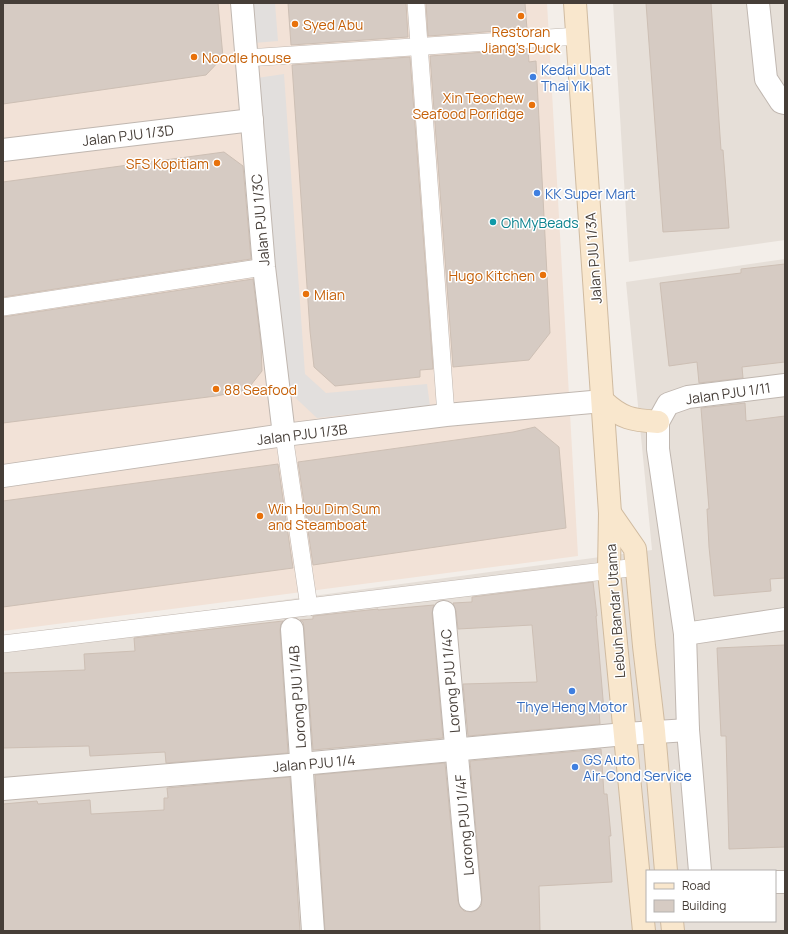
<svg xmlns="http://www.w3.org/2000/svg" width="788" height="934" viewBox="0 0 788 934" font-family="Manrope,sans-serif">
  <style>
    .residential { fill: #e6dfd8; fill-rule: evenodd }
    .commercial { fill: #f2e2d7 }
    .parking { fill: #e2dfdd }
    .building { fill: #d6cbc3; stroke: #cdbfb4 }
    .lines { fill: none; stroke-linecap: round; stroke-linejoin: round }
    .lane-casing { stroke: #c0b7b0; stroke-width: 18 }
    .street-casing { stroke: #c0b7b0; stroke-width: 24 }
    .secondary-casing { stroke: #d0bba0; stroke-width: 24 }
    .lane { stroke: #fff; stroke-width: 17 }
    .street { stroke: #fff; stroke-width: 22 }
    .secondary { stroke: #f9e7cd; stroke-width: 22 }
    .food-dot { fill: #e8710a; stroke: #fff; stroke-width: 1.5 }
    .shop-dot { fill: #3f7fe0; stroke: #fff; stroke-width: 1.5 }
    .culture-dot { fill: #0f9aa8; stroke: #fff; stroke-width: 1.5 }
    .labels { text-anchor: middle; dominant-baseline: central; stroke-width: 3; stroke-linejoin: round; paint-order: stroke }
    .food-label { font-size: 14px; fill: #c56008; stroke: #fff; text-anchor: start }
    .shop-label { font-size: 14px; fill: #366cbe; stroke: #fff; text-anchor: start }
    .street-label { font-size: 14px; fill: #463e38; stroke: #fff }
    .culture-label { font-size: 14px; fill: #0d838f; stroke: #fff; text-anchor: start }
  </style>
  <rect width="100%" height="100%" fill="#f3eee9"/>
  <g class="residential">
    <polygon points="613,3 785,3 785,240 629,262"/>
    <path d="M785,259V931H3V638L652,550L626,282ZM647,871H775V921H647Z"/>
  </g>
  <polygon class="commercial" points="3,3 547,3 578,556 3,631"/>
  <g class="parking">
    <polygon points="252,3 275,3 278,41 254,43"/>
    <polygon points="284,74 305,374 326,393 427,384 430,406 317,418 285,388 257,78"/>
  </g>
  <g class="building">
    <polygon points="3,3 218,3 223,57 206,75 3,104"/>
    <polygon points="288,3 406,3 408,37 291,45"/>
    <polygon points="426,3 525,3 527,29 428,36"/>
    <polygon points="646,3 711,3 721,150 723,150 729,228 663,232"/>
    <polygon points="528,49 529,62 536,61 550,333 529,360 453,367 430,56"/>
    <polygon points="410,57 433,369 420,370 420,377 335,386 314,367 310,331 292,65"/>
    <polygon points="224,152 243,166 251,259 3,297 3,182"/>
    <polygon points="785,264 785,362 742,367 743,378 699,383 697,362 669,366 660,283 741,273 741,269"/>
    <polygon points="253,279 261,345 262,371 247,390 216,396 3,423 3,317"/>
    <polygon points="745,403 746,421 785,416 785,578 770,579 771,591 714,596 709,547 707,509 709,509 701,408"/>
    <polygon points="535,427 559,447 566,528 313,565 298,462 513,432"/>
    <polygon points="278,464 293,568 3,607 3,501"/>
    <polygon points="593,582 597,616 596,616 604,711 599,711 600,724 468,736 463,684 537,682 532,625 458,629 456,611 453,603 472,602 472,597"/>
    <polygon points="434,605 432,613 443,738 313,750 304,628 303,622 300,620 313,619 313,616 378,609 378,610"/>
    <polygon points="283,621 281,624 280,630 288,753 166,763 165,752 90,756 89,746 3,748 3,673 85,670 84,654 135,651 134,638"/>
    <polygon points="785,645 785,847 729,849 726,736 721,736 717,648"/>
    <polygon points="601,749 604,794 607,794 611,836 609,836 612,882 539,886 540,931 325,931 315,775 445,763 458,901 460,907 464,911 472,912 477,910 481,906 482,899 470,761"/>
    <polygon points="290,777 300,931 3,931 3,804 37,801 38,804 90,800 91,814 164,810 164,798 168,798 167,788"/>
  </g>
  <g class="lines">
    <defs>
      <g id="lane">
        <polyline points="416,3 446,415"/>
        <polyline points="247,58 578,36"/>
        <polyline points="3,307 264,267"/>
        <polyline points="284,435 309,607"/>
        <polyline points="3,644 637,567"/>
      </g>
      <g id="street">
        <polyline points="242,3 264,267 284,435"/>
        <polyline points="758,3 766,79 781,102 785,103"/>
        <polyline points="3,150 252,120"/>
        <polyline points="3,476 284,435 446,415 603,401"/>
        <polyline points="444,612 470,900"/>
        <polyline points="292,629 313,931"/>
        <polyline points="685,634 785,619"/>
        <polyline points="3,789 301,764 625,734 688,730"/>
        <polyline points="700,871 688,730 685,634 658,449 658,422 668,404 688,397 785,385"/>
        <polyline points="775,882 785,882"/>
      </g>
      <g id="secondary">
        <polyline points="575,3 610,513 609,571 644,931"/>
        <path d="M603,401C622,419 632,420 658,422"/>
        <polyline points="610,513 635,549 644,646 654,731 666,871"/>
        <polyline points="672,921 673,931"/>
      </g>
    </defs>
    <use href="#lane" class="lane-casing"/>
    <use href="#street" class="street-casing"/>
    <use href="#secondary" class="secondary-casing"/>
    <use href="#lane" class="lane"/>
    <use href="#street" class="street"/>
    <use href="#secondary" class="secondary"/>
  </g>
  <g class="food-dot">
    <circle cx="521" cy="16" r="4"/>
    <circle cx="295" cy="24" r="4"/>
    <circle cx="194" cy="57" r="4"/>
    <circle cx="532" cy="105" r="4"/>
    <circle cx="217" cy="163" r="4"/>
    <circle cx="543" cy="275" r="4"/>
    <circle cx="306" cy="294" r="4"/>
    <circle cx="216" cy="389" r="4"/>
    <circle cx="260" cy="516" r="4"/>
  </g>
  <g class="shop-dot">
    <circle cx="533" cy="77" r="4"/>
    <circle cx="537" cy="193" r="4"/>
    <circle cx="572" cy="691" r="4"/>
    <circle cx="575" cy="767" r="4"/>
  </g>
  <circle class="culture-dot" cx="493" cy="222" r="4"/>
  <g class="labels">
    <g class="food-label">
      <text x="303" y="24">Syed Abu</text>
      <text x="521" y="31" text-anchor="middle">Restoran<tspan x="521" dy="16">Jiang's Duck</tspan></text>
      <text x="202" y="57">Noodle house</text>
      <text x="524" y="97" text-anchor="end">Xin Teochew<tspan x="524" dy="16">Seafood Porridge</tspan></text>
      <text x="209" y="163" text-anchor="end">SFS Kopitiam</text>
      <text x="535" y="275" text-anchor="end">Hugo Kitchen</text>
      <text x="314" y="294">Mian</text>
      <text x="224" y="389">88 Seafood</text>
      <text x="268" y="508">Win Hou Dim Sum<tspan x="268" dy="16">and Steamboat</tspan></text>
    </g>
    <g class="shop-label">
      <text x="541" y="69">Kedai Ubat<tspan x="541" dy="16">Thai Yik</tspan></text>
      <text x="545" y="193">KK Super Mart</text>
      <text x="572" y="706" text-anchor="middle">Thye Heng Motor</text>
      <text x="583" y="759">GS Auto<tspan x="583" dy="16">Air-Cond Service</tspan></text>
    </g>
    <g class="street-label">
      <text transform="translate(128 135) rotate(-7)">Jalan PJU 1/3D</text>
      <text transform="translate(260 220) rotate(-95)">Jalan PJU 1/3C</text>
      <text transform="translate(593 258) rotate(-94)">Jalan PJU 1/3A</text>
      <text transform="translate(728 393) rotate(-8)">Jalan PJU 1/11</text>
      <text transform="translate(302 434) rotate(-7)">Jalan PJU 1/3B</text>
      <text transform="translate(615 611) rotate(-94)">Lebuh Bandar Utama</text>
      <text transform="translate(450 681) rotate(-95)">Lorong PJU 1/4C</text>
      <text transform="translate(297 697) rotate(-94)">Lorong PJU 1/4B</text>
      <text transform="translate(314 763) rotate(-5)">Jalan PJU 1/4</text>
      <text transform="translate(464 825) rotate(-95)">Lorong PJU 1/4F</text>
    </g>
    <g class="culture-label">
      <text x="501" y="222">OhMyBeads</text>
    </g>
  </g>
  <rect width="788" height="934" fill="none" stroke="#463e38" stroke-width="8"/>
  <rect x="646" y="870" width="130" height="52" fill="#ffffff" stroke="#b5b2af"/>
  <rect x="654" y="883" width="20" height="6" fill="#f9e7cd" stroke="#b5b2af"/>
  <text x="682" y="890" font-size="12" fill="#463e38">Road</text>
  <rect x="654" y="900" width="20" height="12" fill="#d6cbc3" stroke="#b5b2af"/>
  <text x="682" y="910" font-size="12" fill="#463e38">Building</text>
</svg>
